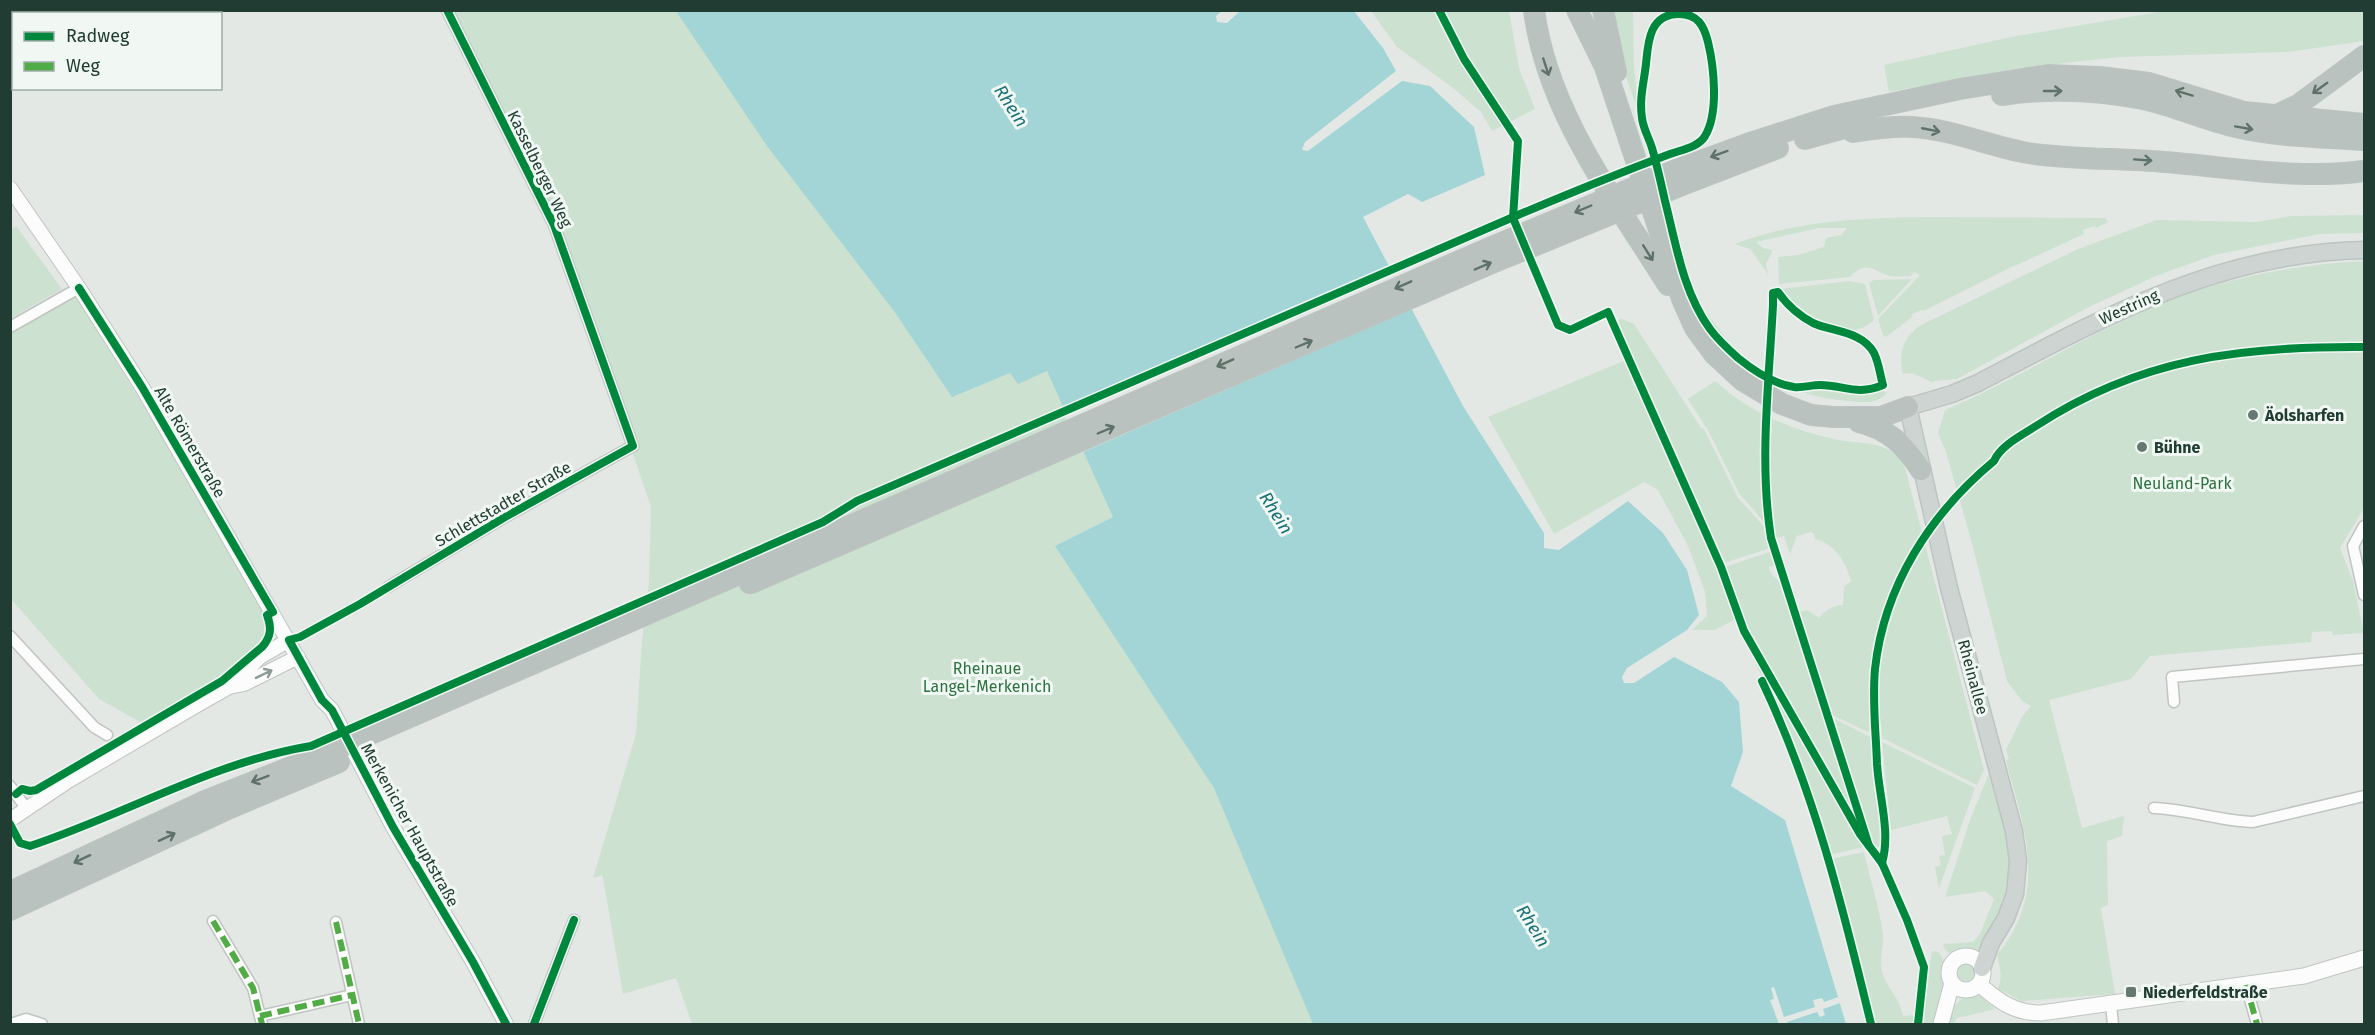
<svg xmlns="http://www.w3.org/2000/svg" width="2375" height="1035" viewBox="0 0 2375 1035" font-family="'Fira Sans',sans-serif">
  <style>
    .green { fill: #cce1d0 }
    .water { fill: #a3d5d6 }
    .pier { fill: #e3e8e5 }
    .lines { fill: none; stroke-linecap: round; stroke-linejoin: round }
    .minor-casing { stroke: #c0c5c2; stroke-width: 13 }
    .tertiary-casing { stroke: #c0c5c2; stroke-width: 16 }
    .secondary-casing { stroke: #bfc6c2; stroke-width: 17 }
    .primary-casing { stroke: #bcc5c1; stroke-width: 19 }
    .motorway-casing { stroke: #bcc5c1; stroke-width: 22 }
    .minor { stroke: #fbfcfb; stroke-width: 10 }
    .tertiary { stroke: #fbfcfb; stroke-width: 14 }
    .secondary { stroke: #fbfcfb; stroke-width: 15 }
    .primary { stroke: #cdd4d1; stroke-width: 16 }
    .motorway { stroke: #bac2bf; stroke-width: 20 }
    .motorway-bridge-casing { stroke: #bcc5c1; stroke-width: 22; stroke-linecap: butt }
    .motorway-bridge { stroke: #bac2bf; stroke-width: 20 }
    .quiet { stroke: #52ac45; stroke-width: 6; stroke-dasharray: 12 6; stroke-linecap: butt }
    .cycleway-casing { stroke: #f1f8f4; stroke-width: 11 }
    .cycleway { stroke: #00873e; stroke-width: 8 }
    .oneway { stroke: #5e726a }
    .oneway2 { stroke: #8e9c96 }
    .poi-dot { fill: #657871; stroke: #f1f8f4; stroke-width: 2 }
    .labels { text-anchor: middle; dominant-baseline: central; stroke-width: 6; stroke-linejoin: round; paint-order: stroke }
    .street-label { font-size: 16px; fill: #213c32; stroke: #f1f8f4 }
    .poi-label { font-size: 16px; font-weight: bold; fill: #213c32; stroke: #f1f8f4; text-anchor: start }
    .park-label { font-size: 16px; fill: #2b723f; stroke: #f1f8f4 }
    .water-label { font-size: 18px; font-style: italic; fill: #1b7277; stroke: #f1f8f4 }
  </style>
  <rect width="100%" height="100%" fill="#e3e8e5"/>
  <g class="green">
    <polygon points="2170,10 2364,11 2364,41 2288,52 2119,57 2013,69 1889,92 1884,65 2011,37"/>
    <polygon points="447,11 962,11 1553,1024 692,1024 676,978 623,994 603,878 602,875 593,878 636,734 642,640 649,582 651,507 619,413 549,226"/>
    <polygon points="1371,11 1509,11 1519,68 1535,109 1492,131 1481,112 1453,88 1397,47"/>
    <polygon points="1613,11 1633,11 1634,69 1639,114 1618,54"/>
    <path d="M2364,215V233L2320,234L2214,255L2156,276L2089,307L1957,379L1934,381L1933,383C1924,379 1914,371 1903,374C1898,353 1903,337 1921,325L2078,249L2157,220L2257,222L2291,216Z"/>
    <path d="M1928,217L2106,218L2108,222L2096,228L2094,226L2083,230L2084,234L2010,268L1924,311L1922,310L1912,314V317L1886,337L1883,335L1878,319L1920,275L1914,272L1911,276C1904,276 1897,277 1891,276C1874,273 1868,258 1850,277L1779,284L1778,257L1798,255L1824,247L1826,238L1841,235L1847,228H1819L1756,242L1763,248L1773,250L1766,264L1768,274L1750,249L1735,244C1798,220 1861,218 1928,217Z"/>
    <polygon points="16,226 62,289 11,318 11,229"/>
    <path d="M2364,261V508L2340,548L2353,581L2364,633L2333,635L2332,631L2312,632L2311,642L2150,656L2131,679L2049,700L2082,828L2124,816L2122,836L2107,841L2108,905L2101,908L2115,994L2021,1001L1998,989C2003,976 2000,968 1997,955C2049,892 2025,831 2006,761L2009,758L2006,750L2022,717L2031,706L2022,701L2007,681L1970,536L1946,452L1938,433L1945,410C2016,380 2080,338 2151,308C2219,279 2290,265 2364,261Z"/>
    <polygon points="1911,279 1911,280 1878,316 1869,283 1874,280"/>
    <path d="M1849,281L1865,284L1874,320C1849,346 1791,319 1780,289Z"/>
    <path d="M75,295C122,370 168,445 213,522C232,555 261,595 269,631L238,665L142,723L99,699L11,599L10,333Z"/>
    <path d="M1706,312C1728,343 1755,374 1793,384C1800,386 1805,388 1811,385L1864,393L1881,390L1887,393C1877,405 1862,402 1848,401C1788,397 1742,366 1706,320Z"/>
    <polygon points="1622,319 1634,324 1701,428 1704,429 1738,498 1769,532 1770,548 1721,564 1614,321"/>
    <polygon points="1626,360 1718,563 1739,617 1715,630 1692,630 1707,616 1705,592 1688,546 1658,490 1644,482 1554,534 1488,417"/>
    <path d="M1715,381C1748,411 1790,430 1834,439C1861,445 1881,439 1903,460L1984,770L1977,785L1882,738L1881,722H1877L1878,670L1873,669L1871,730L1868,732L1828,713L1823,695L1825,694L1822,687H1820L1792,596V591H1795L1796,602L1801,612L1808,610L1819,618C1826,610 1831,606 1843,605L1844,587L1851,581C1846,562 1835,544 1815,539L1814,534L1811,532L1797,536L1790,554L1784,536L1773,539L1767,486L1772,426L1763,425V487L1766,520L1763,521L1739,493L1709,432L1688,399Z"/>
    <path d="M1772,551L1776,565L1769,567C1770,575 1776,579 1783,583L1864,835L1757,652L1722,568Z"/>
    <polygon points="1746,638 1864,845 1863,847 1829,855 1782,718 1745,641"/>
    <polygon points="1831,717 1872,738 1883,846 1873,847"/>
    <polygon points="1882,742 1975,788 1939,888 1935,867 1941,865 1939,856 1945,855 1942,836 1952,834 1947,816 1891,830"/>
    <polygon points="1990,771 2013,858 2009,896 1989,939 1979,949 1971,953 1955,956 1945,950 1943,944 1973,942 1980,934 1994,899 1985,891 1945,897 1970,820"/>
    <path d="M1864,852C1870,879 1879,906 1883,934C1884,946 1879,958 1882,971C1886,988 1901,999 1903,1016L1914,1015V1024H1874L1844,900L1831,859Z"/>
    <path d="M1932,951L1938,952C1956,971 1943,1002 1936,1024H1921Z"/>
    <circle cx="1966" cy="972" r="9"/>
    <polygon points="1967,994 1981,996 1995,1009 1957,1018 1953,1024 1949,1024 1954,1006"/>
  </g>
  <polygon class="water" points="1223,10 1216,16 1217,22 1227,23 1240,11 1353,10 1383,48 1396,71 1305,142 1302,150 1308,151 1402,81 1430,86 1474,127 1485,175 1422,202 1408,194 1363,217 1463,406 1544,533 1544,548 1559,550 1628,501 1663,533 1687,570 1699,615 1687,630 1627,668 1622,677 1624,683 1634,683 1674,657 1722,682 1739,702 1743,752 1731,786 1785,820 1846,1024 1313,1024 1214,788 1055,546 1113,517 1047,371 1018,384 1010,373 952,397 894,311 767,146 676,11"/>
  <g class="pier">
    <polygon points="1392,266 1414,308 1081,453 1062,410"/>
    <polygon points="1774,987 1784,1017 1815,1007 1813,1000 1822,998 1824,1002 1841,996 1843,1002 1823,1009 1825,1015 1820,1017 1817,1012 1787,1022 1787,1024 1779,1024 1770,1000 1774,999 1771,988"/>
  </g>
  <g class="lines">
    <defs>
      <g id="minor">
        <polyline points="10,327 79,288"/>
        <polyline points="2364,526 2353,546 2364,595"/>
        <polyline points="388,587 505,517 633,446 554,225 447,10"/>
        <polyline points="10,636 94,727 107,735"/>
        <polyline points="2174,702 2172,677 2364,659"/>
        <polyline points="10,786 26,808"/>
        <path d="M2154,808C2187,809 2219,821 2253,822L2364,796"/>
        <polyline points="213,921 253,988 262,1024"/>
        <polyline points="336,922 359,1024"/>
        <polyline points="2246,985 2257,1024"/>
        <polyline points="2111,1005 2113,1024"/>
        <polyline points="260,1016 352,995"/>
        <polyline points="11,1024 26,1019 42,1024"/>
        <polyline points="534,1024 574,920"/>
      </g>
      <g id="tertiary">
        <polyline points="10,188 79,288 142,387 322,700 332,710 393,827 473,962 506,1024"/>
        <polyline points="229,687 260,657 289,640"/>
        <polyline points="10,820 68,781 192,708 229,687 244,684 298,657"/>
      </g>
      <g id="secondary">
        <circle cx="1966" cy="973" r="17"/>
        <path d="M1979,984C1998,1001 2014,1013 2041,1013L2304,976L2364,958"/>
        <polyline points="1941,1024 1952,983"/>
      </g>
      <path id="primary" d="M1982,968L1991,943L2006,918L2015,894L2018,861L2014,831L1949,588L1908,407L1952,394L1978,383C2104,317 2218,253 2364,250"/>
      <g id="motorway">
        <path d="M1534,10C1547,112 1615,200 1668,285"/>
        <polyline points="1577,10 1605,67 1682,299 1695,328 1714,354 1742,380 1782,404 1811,415 1833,417 1881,417 1908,407"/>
        <polyline points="1603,10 1616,72"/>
        <path d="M2002,95C2049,88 2097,90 2143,99C2175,106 2205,120 2236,127C2278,137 2322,137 2364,140"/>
        <polyline points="2275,116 2298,105 2364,56"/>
        <path d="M1853,132C1872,129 1892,126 1912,127C1951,129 1989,146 2028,153C2073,160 2119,158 2164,162C2230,167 2298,180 2364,171"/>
        <polyline points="1805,139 1867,122"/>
        <polyline points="1676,170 1747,144 1834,116 1960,89 2048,75 2100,77 2149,83 2244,112 2364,124"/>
        <polyline points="1682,185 1778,148"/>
        <path d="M1859,422C1888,429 1905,445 1921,470"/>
        <polyline points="10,892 205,801 329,752"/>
        <polyline points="10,910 230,808 339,762"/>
      </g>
    </defs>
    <use href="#minor" class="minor-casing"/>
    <use href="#tertiary" class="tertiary-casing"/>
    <use href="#secondary" class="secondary-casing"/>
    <use href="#primary" class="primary-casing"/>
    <use href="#motorway" class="motorway-casing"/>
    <use href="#minor" class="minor"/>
    <use href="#tertiary" class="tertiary"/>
    <use href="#secondary" class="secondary"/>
    <use href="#primary" class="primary"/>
    <use href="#motorway" class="motorway"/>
    <defs>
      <g id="motorway-bridge">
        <polyline points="749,584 1492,263 1682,185"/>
        <polyline points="334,750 1487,249 1676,170"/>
      </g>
    </defs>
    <use href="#motorway-bridge" class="motorway-bridge-casing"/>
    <use href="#motorway-bridge" class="motorway-bridge"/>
    <g class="quiet">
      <polyline points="213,921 253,988 262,1024"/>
      <polyline points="336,922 359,1024"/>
      <polyline points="2246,985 2257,1024"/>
      <polyline points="260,1016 352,995"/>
    </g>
    <defs>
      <g id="cycleway">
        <polyline points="447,10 554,225 633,446 505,517 360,604 300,637 289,640 322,700 332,710 393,827 473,962 506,1024"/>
        <polyline points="1439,10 1464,59 1518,141 1513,218 1558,325 1570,330 1608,312 1721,567 1744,631 1860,834 1882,863 1907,920 1924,967 1918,1024"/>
        <path d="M1762,681C1814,790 1843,908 1871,1024"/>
        <path d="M16,794L22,789L30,791L36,790L222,681L262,647C271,637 272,628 267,615L273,612L142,387L79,288"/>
        <path d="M10,824L20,843L30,846C124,815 213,762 311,746L823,522L857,501L1518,215C1568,194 1619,173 1670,154C1681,150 1699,147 1705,136C1719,113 1714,67 1708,42C1704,26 1698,14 1679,14C1649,14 1648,43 1646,64C1644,82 1639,99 1642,118C1643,128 1649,138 1652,148C1657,165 1661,183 1665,201C1676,244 1683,292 1710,329C1718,340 1728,349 1738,358C1754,371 1773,384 1794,387C1803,388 1811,385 1820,385C1844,385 1857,396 1883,385C1880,375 1879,363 1874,353C1862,331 1833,332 1813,323C1798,315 1787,305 1778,292L1773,293V305C1769,382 1759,462 1771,538L1869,846"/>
        <path d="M1882,863C1891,832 1879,797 1877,764C1876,733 1872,701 1875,669C1884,586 1930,514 1994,461C2000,446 2022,435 2036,426C2140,358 2242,346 2364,347"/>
        <polyline points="534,1024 574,920"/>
      </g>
    </defs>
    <use href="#cycleway" class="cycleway-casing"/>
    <use href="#cycleway" class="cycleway"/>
  </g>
  <defs><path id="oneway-shaft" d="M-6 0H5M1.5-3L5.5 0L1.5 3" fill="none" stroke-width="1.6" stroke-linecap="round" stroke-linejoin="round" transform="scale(1.5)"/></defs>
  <g class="oneway">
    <use href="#oneway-shaft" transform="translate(1546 67) rotate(72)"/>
    <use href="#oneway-shaft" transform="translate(2320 88) rotate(144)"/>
    <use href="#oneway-shaft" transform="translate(2053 91)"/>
    <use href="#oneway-shaft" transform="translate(2184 93) rotate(-163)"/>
    <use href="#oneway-shaft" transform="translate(2244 128) rotate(10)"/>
    <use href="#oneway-shaft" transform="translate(1931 130) rotate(11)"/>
    <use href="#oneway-shaft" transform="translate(1719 154) rotate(160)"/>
    <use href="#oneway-shaft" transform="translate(2143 160) rotate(4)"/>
    <use href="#oneway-shaft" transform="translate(1583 209) rotate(157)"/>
    <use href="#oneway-shaft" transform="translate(1648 253) rotate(58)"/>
    <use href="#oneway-shaft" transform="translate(1483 266) rotate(-23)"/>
    <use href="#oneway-shaft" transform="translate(1403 285) rotate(156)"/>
    <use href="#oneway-shaft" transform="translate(1304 344) rotate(-23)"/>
    <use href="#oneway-shaft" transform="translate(1225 363) rotate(156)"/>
    <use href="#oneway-shaft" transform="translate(1106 430) rotate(-23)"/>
    <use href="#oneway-shaft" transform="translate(260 779) rotate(159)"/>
    <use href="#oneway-shaft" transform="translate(167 837) rotate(-25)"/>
    <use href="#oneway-shaft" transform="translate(82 859) rotate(155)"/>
  </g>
  <use class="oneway2" href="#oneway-shaft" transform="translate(264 674) rotate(-26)"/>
  <g class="poi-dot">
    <circle cx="2253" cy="415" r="6"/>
    <circle cx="2142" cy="447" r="6"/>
    <rect x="2125" y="986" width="12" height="12" rx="3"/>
  </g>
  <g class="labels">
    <g class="street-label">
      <text transform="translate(540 169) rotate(64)">Kasselberger Weg</text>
      <text transform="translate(2129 307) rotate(-24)">Westring</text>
      <text transform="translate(190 442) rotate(60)">Alte Römerstraße</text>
      <text transform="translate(503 504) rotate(-30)">Schlettstadter Straße</text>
      <text transform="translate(1973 677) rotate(75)">Rheinallee</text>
      <text transform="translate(410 825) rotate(61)">Merkenicher Hauptstraße</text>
    </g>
    <g class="poi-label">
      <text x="2265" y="415">Äolsharfen</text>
      <text x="2154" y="447">Bühne</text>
      <text x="2143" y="992">Niederfeldstraße</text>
    </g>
    <g class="park-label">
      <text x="2182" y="483">Neuland-Park</text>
      <text x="987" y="668">Rheinaue<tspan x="987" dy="18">Langel-Merkenich</tspan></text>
    </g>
    <g class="water-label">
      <text transform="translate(1011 106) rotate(57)">Rhein</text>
      <text transform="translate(1276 513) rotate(58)">Rhein</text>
      <text transform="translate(1533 926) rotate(58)">Rhein</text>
    </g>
  </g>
  <rect width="2375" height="1035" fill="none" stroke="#213c32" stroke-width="24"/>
  <rect x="12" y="12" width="210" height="78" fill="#f1f8f4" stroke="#9eada6" stroke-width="1.5"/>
  <rect x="24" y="32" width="30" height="9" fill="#00873e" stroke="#9eada6" stroke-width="1.5"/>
  <text x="66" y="42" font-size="18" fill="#213c32">Radweg</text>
  <rect x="24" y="62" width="30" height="9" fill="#52ac45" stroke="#9eada6" stroke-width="1.5"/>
  <text x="66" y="72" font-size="18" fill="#213c32">Weg</text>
</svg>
